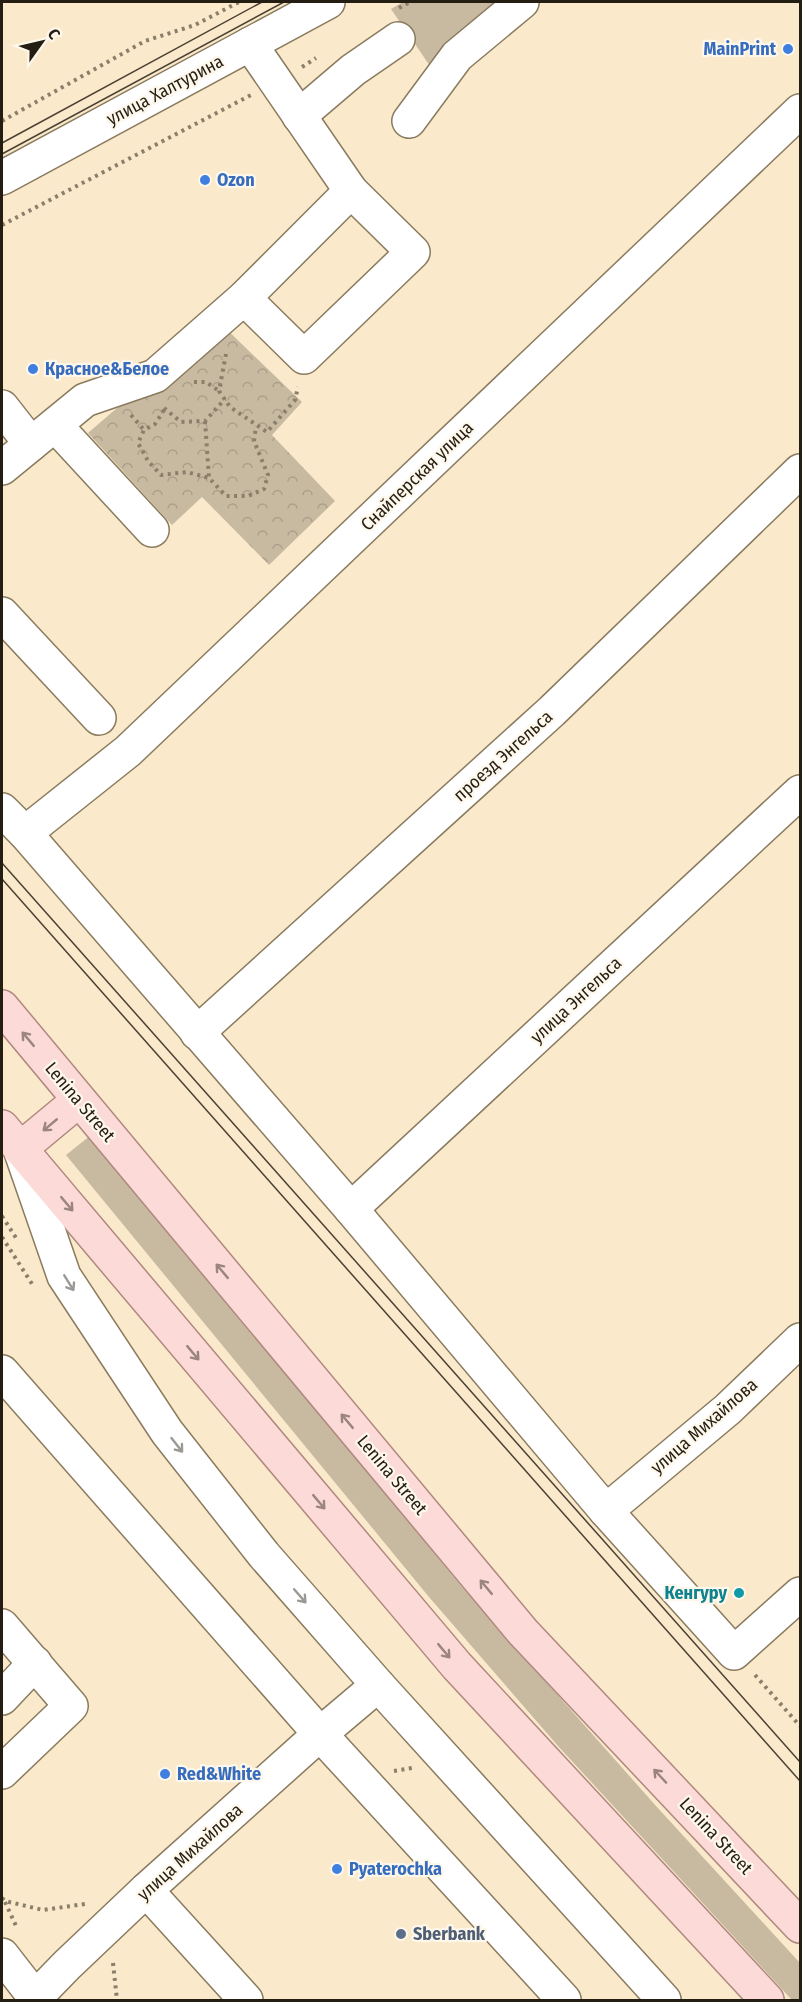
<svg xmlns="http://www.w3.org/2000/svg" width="802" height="2002" viewBox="0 0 802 2002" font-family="'Fira Sans Condensed',sans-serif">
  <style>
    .grass { fill: #c8baa1 }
    .park { fill: url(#park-crowns) }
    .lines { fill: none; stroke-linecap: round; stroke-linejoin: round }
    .minor-casing { stroke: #8a7b5f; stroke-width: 36 }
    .major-casing { stroke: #af8880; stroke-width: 36 }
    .path { stroke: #8a7f6a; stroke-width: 4; stroke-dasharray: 3 4.5; stroke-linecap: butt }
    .minor { stroke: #fff; stroke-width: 33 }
    .major { stroke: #fcdad7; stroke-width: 33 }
    .tram { stroke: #4a4133; stroke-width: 1.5 }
    .oneway { stroke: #9b857e }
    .oneway2 { stroke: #9c9994 }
    .shop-dot { fill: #3f7fe0; stroke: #fef7eb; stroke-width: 2 }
    .culture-dot { fill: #0f9aa8; stroke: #fef7eb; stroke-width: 2 }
    .service-dot { fill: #5c6f8a; stroke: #fef7eb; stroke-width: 2 }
    .labels { text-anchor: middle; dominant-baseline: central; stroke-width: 4.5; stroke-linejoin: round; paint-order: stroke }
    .shop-label { font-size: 18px; font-weight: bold; fill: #366cbe; stroke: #fef7eb; text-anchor: start }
    .street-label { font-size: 18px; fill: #241d12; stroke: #fef7eb }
    .culture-label { font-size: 18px; font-weight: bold; fill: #0d838f; stroke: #fef7eb; text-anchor: end }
    .service-label { font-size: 18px; font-weight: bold; fill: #4e5e75; stroke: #fef7eb; text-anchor: start }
  </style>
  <defs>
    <pattern id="park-crowns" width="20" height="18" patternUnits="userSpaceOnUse" patternTransform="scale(1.5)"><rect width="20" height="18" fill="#c8baa1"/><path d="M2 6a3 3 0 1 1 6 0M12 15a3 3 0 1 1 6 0" fill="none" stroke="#ac9f8a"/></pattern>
  </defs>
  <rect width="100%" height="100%" fill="#fae9ca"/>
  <g class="grass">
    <polygon points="403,2 499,2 430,66 391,9"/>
    <polygon points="91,1135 462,1587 656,1806 800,1963 800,2000 792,2000 558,1746 429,1597 66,1155"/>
  </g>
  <polygon class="park" points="218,321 302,402 272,435 335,501 269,565 202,497 172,525 88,433"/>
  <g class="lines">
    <defs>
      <g id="minor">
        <polyline points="299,116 353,70 398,39"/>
        <polyline points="409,121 457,56 522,2"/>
        <polyline points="2,178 328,2"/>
        <polyline points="244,298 304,357 413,252 351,191 250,44"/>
        <polyline points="2,407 31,444"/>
        <polyline points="55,425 152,530"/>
        <polyline points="2,468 85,400 155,376 244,298 351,191"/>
        <polyline points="2,614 99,718"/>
        <polyline points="2,810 25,833 351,1209 606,1511 734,1653 800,1594"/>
        <polyline points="25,833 128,751 800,111"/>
        <polyline points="197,1033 552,711 800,471"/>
        <polyline points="20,1149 64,1276 167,1432 264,1555 378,1685 664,2000"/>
        <polyline points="351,1209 800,792"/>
        <polyline points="2,1372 320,1734 564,2000"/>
        <polyline points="606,1511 728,1409 800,1340"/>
        <polyline points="2,1626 71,1706 2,1772"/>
        <polyline points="2,1698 35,1663"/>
        <polyline points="146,1890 246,2000"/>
        <polyline points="2,1955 37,2000"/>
        <polyline points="33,2000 67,1965 146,1890 320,1734 378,1685"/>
      </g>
      <g id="major">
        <polyline points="2,1007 523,1632 800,1926"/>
        <polyline points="2,1127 457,1666 767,2000"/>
        <polyline points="20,1149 79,1100"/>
      </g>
    </defs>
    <use href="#minor" class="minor-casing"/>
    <use href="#major" class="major-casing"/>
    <g class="path">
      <polyline points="399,8 410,2"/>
      <polyline points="302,67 316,58"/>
      <polyline points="2,121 145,41 195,25 239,2"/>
      <polyline points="2,225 251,95"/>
      <polyline points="226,354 219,391 230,407 267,432 295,400 298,387"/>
      <polyline points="194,382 206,382 219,391"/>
      <polyline points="164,408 181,422 205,421 225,399"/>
      <polyline points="164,410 155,424 144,430 138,443 148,461 161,475 187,472 209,478 226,496 248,496 264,489 268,475 254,441 256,426"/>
      <polyline points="131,415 144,430"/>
      <polyline points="205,421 209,478"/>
      <polyline points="2,1216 18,1241"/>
      <polyline points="2,1237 34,1287"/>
      <polyline points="755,1675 800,1726"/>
      <polyline points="394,1771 412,1768"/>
      <polyline points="2,1898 5,1901 43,1910 85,1904"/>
      <polyline points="5,1902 17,1928"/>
      <polyline points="113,1963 117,2000"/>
    </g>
    <use href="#minor" class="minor"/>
    <use href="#major" class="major"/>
    <g class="tram">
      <polyline points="2,143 262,2"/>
      <polyline points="2,154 284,2"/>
      <polyline points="2,863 800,1762"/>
      <polyline points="2,879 800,1781"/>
    </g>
  </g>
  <defs><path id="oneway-shaft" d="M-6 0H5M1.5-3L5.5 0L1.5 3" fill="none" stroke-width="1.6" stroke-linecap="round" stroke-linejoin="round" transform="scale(1.5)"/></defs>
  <g class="oneway">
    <use href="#oneway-shaft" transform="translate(28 1039) rotate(-130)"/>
    <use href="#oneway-shaft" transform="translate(50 1125) rotate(140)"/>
    <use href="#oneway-shaft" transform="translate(67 1204) rotate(50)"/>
    <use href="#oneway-shaft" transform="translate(222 1271) rotate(-130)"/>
    <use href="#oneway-shaft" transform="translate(193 1353) rotate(50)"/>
    <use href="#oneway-shaft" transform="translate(347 1421) rotate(-130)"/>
    <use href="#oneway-shaft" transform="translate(319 1502) rotate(50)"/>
    <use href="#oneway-shaft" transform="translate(486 1587) rotate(-130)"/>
    <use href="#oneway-shaft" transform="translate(444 1651) rotate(50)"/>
    <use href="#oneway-shaft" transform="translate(660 1776) rotate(-133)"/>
  </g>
  <g class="oneway2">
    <use href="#oneway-shaft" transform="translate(69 1283) rotate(58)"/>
    <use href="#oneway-shaft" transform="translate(177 1445) rotate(52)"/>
    <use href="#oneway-shaft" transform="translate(300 1596) rotate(49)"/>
  </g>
  <g class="shop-dot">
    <circle cx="788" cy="49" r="6"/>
    <circle cx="205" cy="180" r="6"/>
    <circle cx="33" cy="369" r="6"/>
    <circle cx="165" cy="1774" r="6"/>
    <circle cx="337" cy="1869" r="6"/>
  </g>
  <circle class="culture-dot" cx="739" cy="1593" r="6"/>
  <circle class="service-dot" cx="401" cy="1934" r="6"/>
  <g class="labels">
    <g class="shop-label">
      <text x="776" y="49" text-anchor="end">MainPrint</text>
      <text x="217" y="180">Ozon</text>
      <text x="45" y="369">Красное&amp;Белое</text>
      <text x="177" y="1774">Red&amp;White</text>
      <text x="349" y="1869">Pyaterochka</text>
    </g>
    <g class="street-label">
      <text transform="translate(165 90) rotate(-28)">улица Халтурина</text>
      <text transform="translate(417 476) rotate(-44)">Снайперская улица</text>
      <text transform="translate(503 756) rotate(-42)">проезд Энгельса</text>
      <text transform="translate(576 1000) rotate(-43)">улица Энгельса</text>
      <text transform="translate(80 1102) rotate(50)">Lenina Street</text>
      <text transform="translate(704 1426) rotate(-41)">улица Михайлова</text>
      <text transform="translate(392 1475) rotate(50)">Lenina Street</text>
      <text transform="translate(716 1836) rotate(47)">Lenina Street</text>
      <text transform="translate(190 1852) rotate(-42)">улица Михайлова</text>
    </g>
    <g class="culture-label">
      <text x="727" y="1593">Кенгуру</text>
    </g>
    <g class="service-label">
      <text x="413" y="1934">Sberbank</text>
    </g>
  </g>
  <rect width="802" height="2002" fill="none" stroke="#241d12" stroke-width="6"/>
  <g transform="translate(42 42) rotate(56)" stroke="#fef7eb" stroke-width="4.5" paint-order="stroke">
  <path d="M0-4.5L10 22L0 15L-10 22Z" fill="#241d12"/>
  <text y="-9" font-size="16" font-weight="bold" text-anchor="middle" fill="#241d12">С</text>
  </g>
</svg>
